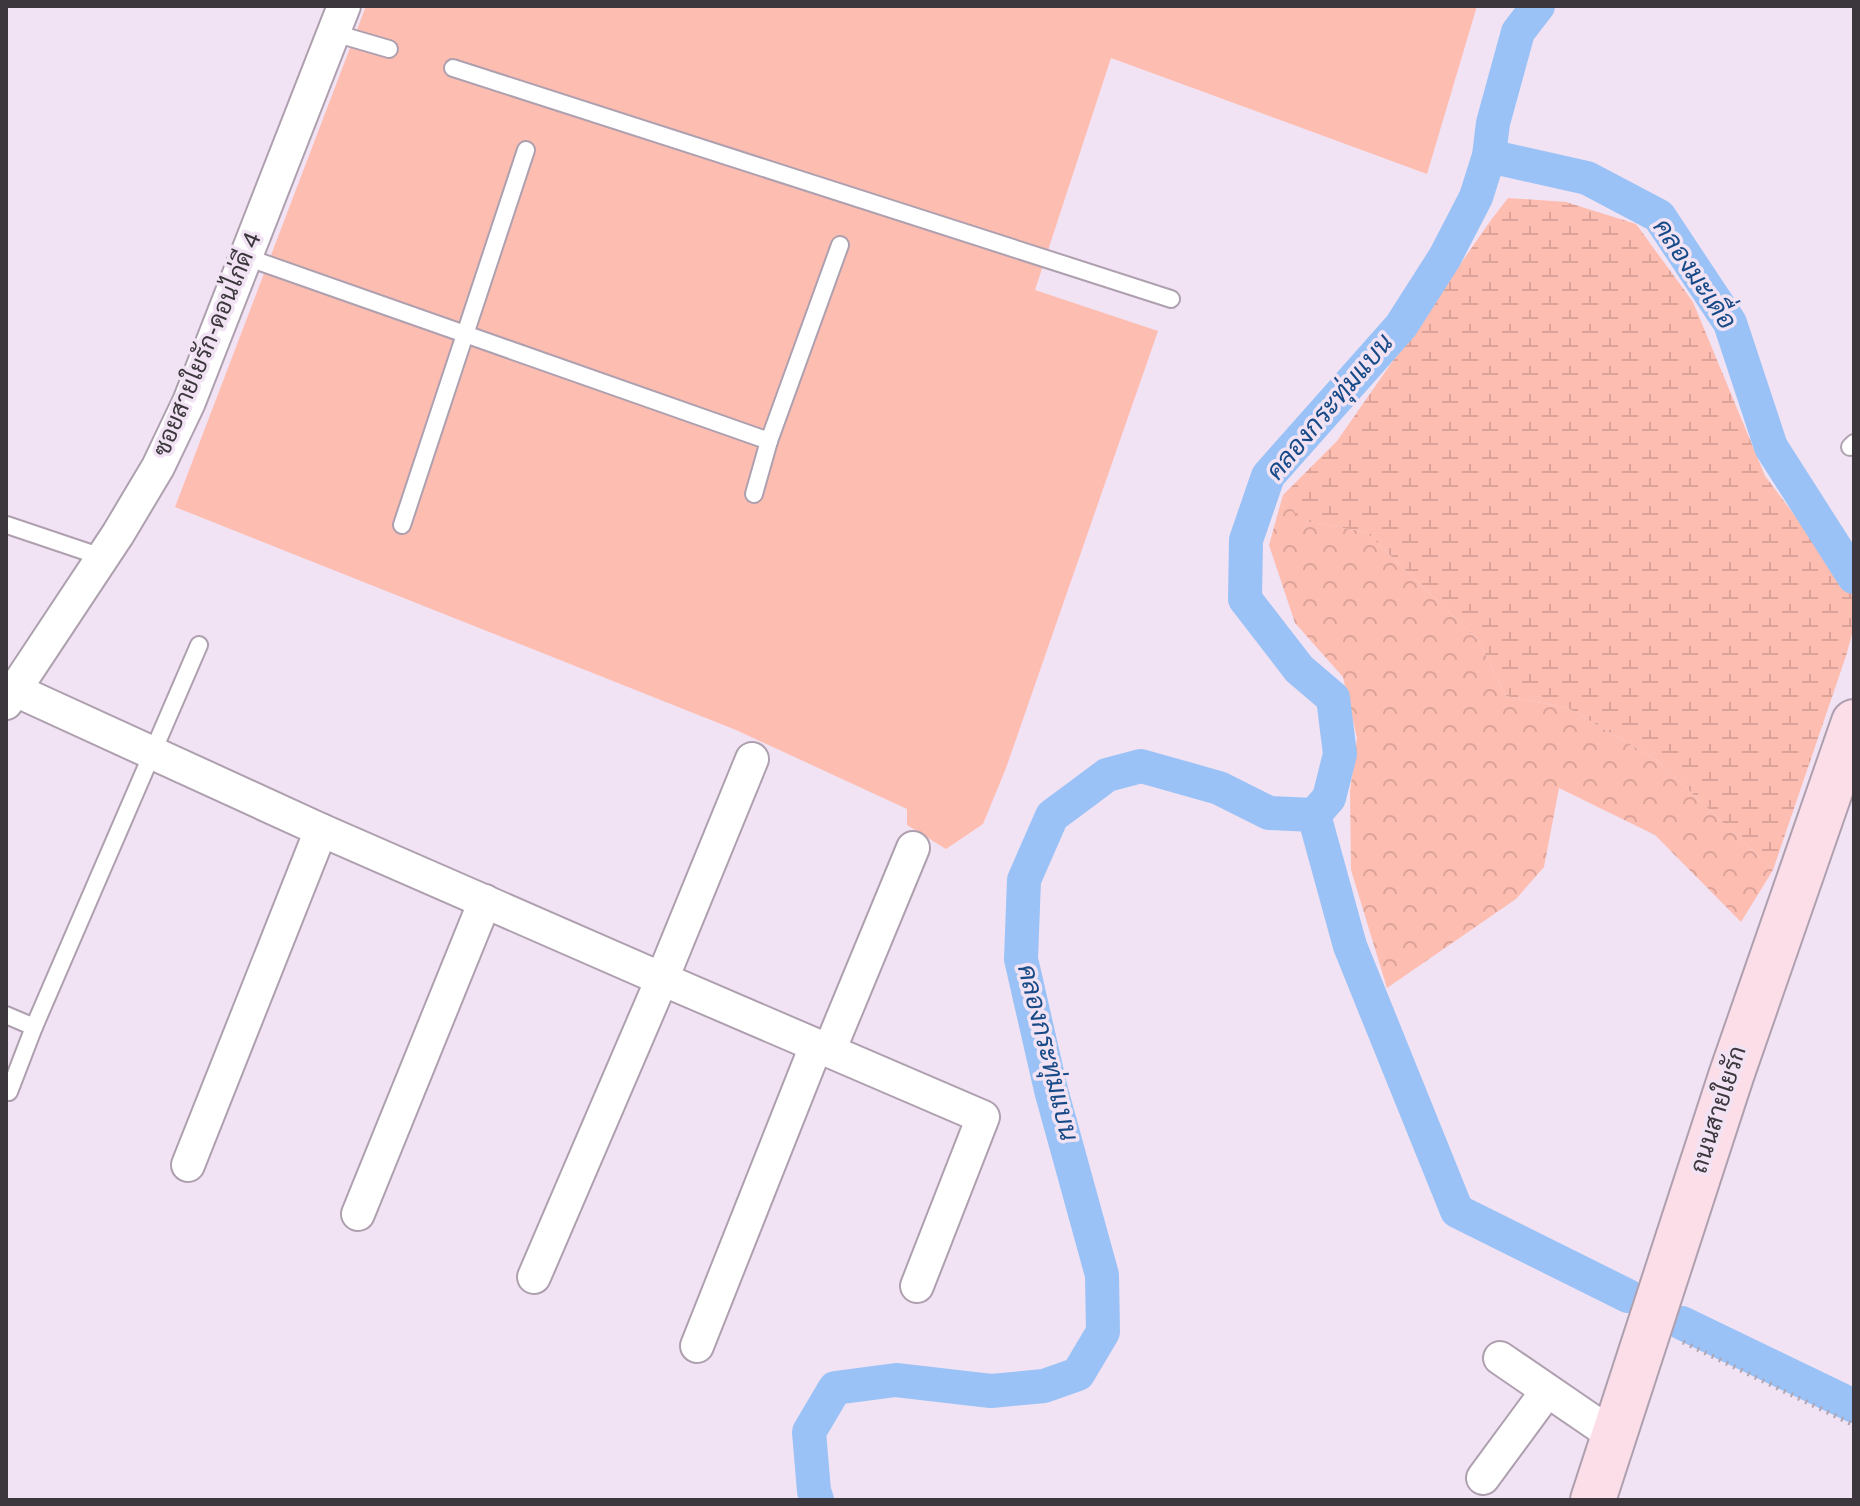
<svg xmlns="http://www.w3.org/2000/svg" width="1860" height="1506" viewBox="0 0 1860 1506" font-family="Overpass,Sarabun,sans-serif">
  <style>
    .forest { fill: url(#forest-crowns) }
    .wetland { fill: url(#wetland-marsh) }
    .park { fill: #febdb1 }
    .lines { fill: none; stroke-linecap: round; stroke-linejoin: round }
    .canal { stroke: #9ac2f6; stroke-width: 34 }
    .lane-casing { stroke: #aea0af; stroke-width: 20 }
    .street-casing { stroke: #aea0af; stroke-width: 36 }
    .secondary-casing { stroke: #aea0af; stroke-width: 48 }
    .path { stroke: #afa4b1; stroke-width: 5; stroke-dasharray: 2 6; stroke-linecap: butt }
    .lane { stroke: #fff; stroke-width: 16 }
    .street { stroke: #fff; stroke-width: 32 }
    .secondary { stroke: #fcdee9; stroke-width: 44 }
    .labels { text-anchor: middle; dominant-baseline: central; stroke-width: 7; stroke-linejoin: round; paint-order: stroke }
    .street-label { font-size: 24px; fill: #3c373d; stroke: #f1e3f3 }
    .water-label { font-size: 26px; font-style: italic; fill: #174a87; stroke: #f1e3f3 }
  </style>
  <defs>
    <pattern id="forest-crowns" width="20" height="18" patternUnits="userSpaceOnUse" patternTransform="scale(2)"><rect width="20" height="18" fill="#febdb1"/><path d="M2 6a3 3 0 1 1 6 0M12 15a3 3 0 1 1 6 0" fill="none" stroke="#dba399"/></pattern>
    <pattern id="wetland-marsh" width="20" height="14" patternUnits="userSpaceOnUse" patternTransform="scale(2)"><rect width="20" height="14" fill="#febdb1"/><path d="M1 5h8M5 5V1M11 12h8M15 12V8" fill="none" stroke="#dba399"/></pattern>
  </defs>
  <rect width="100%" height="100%" fill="#f1e3f3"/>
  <polygon class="forest" points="1283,495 1301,520 1366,532 1479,641 1506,696 1568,708 1657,760 1773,870 1741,922 1655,835 1559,788 1544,867 1516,899 1387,988 1351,870 1350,791 1357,738 1343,677 1295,623 1269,545"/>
  <polygon class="wetland" points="1508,198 1566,202 1636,224 1693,302 1765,476 1854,594 1854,627 1846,656 1773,870 1657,760 1568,708 1506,696 1479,641 1366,532 1300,520 1283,495 1337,441 1491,220"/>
  <polygon class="park" points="366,6 1477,6 1427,174 1111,58 1035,290 1158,331 1006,768 983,824 946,849 907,825 907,809 736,730 175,507"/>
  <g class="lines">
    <g class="canal">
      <polyline points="1489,156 1587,178 1659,216 1730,323 1771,447 1854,577"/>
      <polyline points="1314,815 1350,946 1457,1211 1628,1296"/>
      <polyline points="1682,1323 1854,1406"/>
      <polyline points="817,1500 814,1491 809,1432 835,1388 896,1380 991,1391 1044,1386 1078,1374 1103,1332 1102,1275 1051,1090 1021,959 1024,880 1052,816 1107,775 1141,766 1219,788 1269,813 1314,815 1329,798 1340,754 1333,698 1299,669 1245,599 1246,540 1268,476 1401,326 1445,257 1476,197 1489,156 1493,123 1518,32 1538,6"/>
    </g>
    <defs>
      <g id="lane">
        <polyline points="334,33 389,49"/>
        <polyline points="453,68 1171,299"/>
        <polyline points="246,257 769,441 840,245"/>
        <polyline points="1850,447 1854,443"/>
        <polyline points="754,494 769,441"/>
        <polyline points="7,525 102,557"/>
        <polyline points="402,525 526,150"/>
        <polyline points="6,1015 34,1027 199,645"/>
        <polyline points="9,1092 34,1027"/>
      </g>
      <g id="street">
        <polyline points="15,690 321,830 662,979 983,1117 917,1286"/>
        <polyline points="6,703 118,534 158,467 189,402 344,6"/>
        <polyline points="829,1051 913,848"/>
        <polyline points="188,1165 321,830"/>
        <polyline points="358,1214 485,901"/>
        <polyline points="534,1277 662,979 752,759"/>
        <polyline points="697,1346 816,1046"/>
        <polyline points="1500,1358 1614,1436"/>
        <polyline points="1483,1478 1547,1391"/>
      </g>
      <polyline id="secondary" points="1593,1500 1731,1076 1854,722"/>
    </defs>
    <use href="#lane" class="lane-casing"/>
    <use href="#street" class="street-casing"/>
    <use href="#secondary" class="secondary-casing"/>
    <polyline class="path" points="1683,1342 1854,1425"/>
    <use href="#lane" class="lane"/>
    <use href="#street" class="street"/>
    <use href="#secondary" class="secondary"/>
  </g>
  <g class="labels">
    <g class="street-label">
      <text transform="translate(209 345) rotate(-67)">ซอยสายใยรัก-ดอนไก่ดี 4</text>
      <text transform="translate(1720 1110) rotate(-72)">ถนนสายใยรัก</text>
    </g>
    <g class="water-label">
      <text transform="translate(1693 275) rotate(56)">คลองมะเดื่อ</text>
      <text transform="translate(1331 408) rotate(-50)">คลองกระทุ่มแบน</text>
      <text transform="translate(1046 1053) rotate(76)">คลองกระทุ่มแบน</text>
    </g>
  </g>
  <rect width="1860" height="1506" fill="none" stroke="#3c373d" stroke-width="16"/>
</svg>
